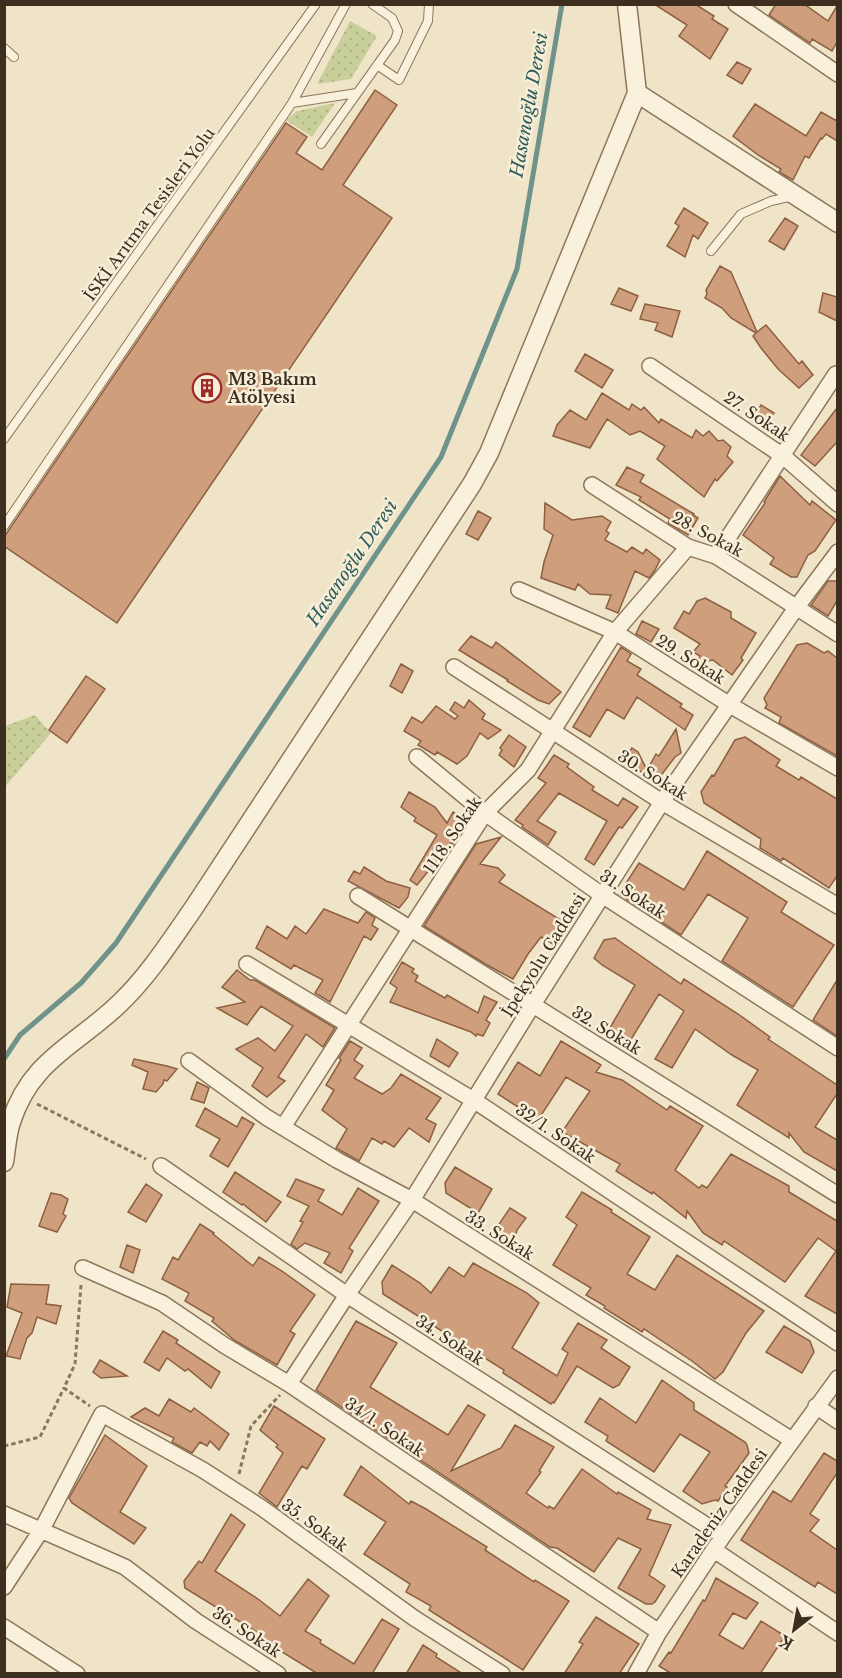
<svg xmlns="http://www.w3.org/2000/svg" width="842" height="1678" viewBox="0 0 842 1678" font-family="'Libre Baskerville',serif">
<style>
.grass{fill:url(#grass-dots)}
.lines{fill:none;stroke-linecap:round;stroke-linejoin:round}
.stream{stroke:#6f938a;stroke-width:5}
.building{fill:#cf9f7d;stroke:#8d5f41;stroke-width:1.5}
.service-casing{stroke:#8d765c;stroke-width:10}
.minor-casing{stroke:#8d765c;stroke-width:18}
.tertiary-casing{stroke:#8d765c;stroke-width:21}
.path{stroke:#8d765c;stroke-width:3;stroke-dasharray:4.5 3;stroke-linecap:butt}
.service{stroke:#faf1dc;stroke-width:8}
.minor{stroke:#faf1dc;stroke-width:15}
.tertiary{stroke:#faf1dc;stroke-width:18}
.labels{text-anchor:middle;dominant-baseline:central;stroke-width:5;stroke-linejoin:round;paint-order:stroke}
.street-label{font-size:16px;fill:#3d2e20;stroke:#f7eed8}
.poi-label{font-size:16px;font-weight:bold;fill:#3d2e20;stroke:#f7eed8;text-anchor:start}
.water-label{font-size:18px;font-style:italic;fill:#2f5d5a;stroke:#f7eed8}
</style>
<defs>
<pattern id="grass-dots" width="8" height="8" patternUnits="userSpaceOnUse" patternTransform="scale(1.5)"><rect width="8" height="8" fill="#c9cf9b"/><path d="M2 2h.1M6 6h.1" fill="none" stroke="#aeb285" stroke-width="1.8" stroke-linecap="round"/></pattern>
</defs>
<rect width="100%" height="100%" fill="#f0e4c8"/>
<path class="grass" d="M350 21 377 36 351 79 317 84Z
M335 103 312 137 286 120 297 111Z
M35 715 51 733 5 787V726Z"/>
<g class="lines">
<path class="stream" d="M4 1059 20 1035 81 983 116 943 441 457 517 269 562 4"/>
</g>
<path class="building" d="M654 4H695L714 16 712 19 728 29 710 59 679 36 687 25Z
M776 4H804L828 21 837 6V42L832 51 812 39 810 43 769 15Z
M737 62 751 69 742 84 727 75Z
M375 90 397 105 343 185 392 218 117 623 4 546V537L286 123 307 137 296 153 322 170Z
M755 104 806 136 821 112 837 121V141L826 134 822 139 821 138 809 158 805 156 793 180 779 172 781 169 758 155 733 136Z
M684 208 708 223 698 239 693 235 685 257 667 246 679 226 675 223Z
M785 218 798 226 784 250 769 241Z
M720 266 731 272 757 332 766 325 799 364 802 361 813 375 799 388 778 369 761 348 753 336 756 333 731 318 722 308 705 298 707 294 706 290Z
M619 288 638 296 631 311 611 304Z
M823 293 837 297V321L819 312Z
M645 304 680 311 672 337 655 330 658 323 640 319Z
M585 354 613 370 602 388 575 371Z
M602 393 629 410 632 404 641 410 644 407 659 423 661 419 692 438 696 430 703 436 709 431 718 441 723 440 731 447 727 456 733 462 717 481 715 479 704 497 657 459 665 446 640 431 630 435 607 419 590 448 553 436 557 425 570 410 586 420Z
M761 405 774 413 763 428 752 419Z
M837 408V442L815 466 801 455Z
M627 467 644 475 640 482 694 514 693 515 698 518 688 535 668 523 670 519 639 500 641 497 616 485Z
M780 476 810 505 812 501 836 520 815 551 808 555 797 577H791L770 564 774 558 743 535 765 503 764 502Z
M545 503 572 520 602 516 611 522 606 531 609 533 605 540 627 552 632 547 643 554 646 549 660 560 655 570 649 578 635 571 618 613 606 608 611 595 590 594 578 584 575 590 541 578 544 562 553 535 544 529Z
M478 511 491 518 478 540 466 534Z
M828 581H837V601L828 616 811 605Z
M705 598 731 612V618L756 633 741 658 743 660 732 675 713 660 696 663 700 656 693 652 700 644 674 628 684 611 689 614 697 601Z
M642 621 659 629 651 642 636 634Z
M471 636 492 648 496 642 561 692 549 704 538 700 507 681 508 680 459 650Z
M807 643 824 653 828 651 837 658V756L779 723 781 717 765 708 767 705 764 698 797 645Z
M621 647 631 654 627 661 641 669 637 675 682 704 680 707 693 715 685 730 637 697 624 719 607 709 590 737 573 727Z
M401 664 413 671 402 693 390 686Z
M86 676 105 689 67 743 49 730Z
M469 700 485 714 482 719 501 730 488 739 480 733 467 756 457 764 437 752 435 755 418 745 421 741 404 731 412 717 422 723 436 706 455 719 458 716 450 710 455 702 464 708Z
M676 729 681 753 675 757 659 778 647 771 650 778 623 759 632 748 638 752 647 770 656 754 659 756Z
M509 735 526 747 514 767 499 755 502 750 500 748Z
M745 737 780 760 776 766 799 780 801 777 837 799V876L829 888 783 858 781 861 760 848 761 839 704 803 701 792 712 775 714 776 735 740Z
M554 755 569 764 567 767 594 787 592 790 618 806 623 798 638 807 622 828 619 827 594 865 585 859 607 821 559 793 537 821 556 832 548 845 522 827 523 825 515 820 546 783 538 778Z
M409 792 435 807 447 823 453 812 465 819 464 824 453 844 451 843 417 885 410 880 437 835 414 821 416 818 401 807Z
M501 837 480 864 498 868 505 875 499 882 564 922 553 944 541 937 528 954 513 979 487 965 424 926 476 844Z
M707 851 787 902 781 912 834 945 793 1007 722 961 748 918 708 894 681 935 619 894 639 863 684 890Z
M364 867 386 881 410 888 408 897 399 908 348 881 354 871 360 874Z
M324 909 358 923 366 912 375 918 372 925 378 929 371 940 364 936 330 1002 315 993 323 980 294 965 291 969 256 948 267 926 287 939 295 926 306 934Z
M615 938 681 984 684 979 738 1014 770 1037 768 1039 837 1085V1094L815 1127 837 1140V1171L804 1152 789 1133V1138L737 1105 758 1070 732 1055 695 1029 672 1068 655 1059 684 1011 659 994 630 1041 608 1031 635 985 602 965 594 958 604 940Z
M402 962 414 969 412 972 418 976 415 981 445 998 447 995 478 1013 484 996 497 1002 486 1020 490 1023 483 1036 477 1034 476 1036 471 1032 390 1002 397 988 390 983Z
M237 970 250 980H255L335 1028 323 1047 306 1034 278 1077 285 1081 267 1097 252 1086 263 1068 236 1049 258 1038 275 1051 293 1026 261 1006 247 1025 217 1008 245 1002 222 987Z
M837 980V1036L813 1020Z
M437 1039 458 1053 449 1067 430 1056Z
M350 1041 362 1048 354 1060 363 1066 354 1078 382 1094 391 1088 401 1074 441 1098 426 1119 436 1124 429 1142 409 1128 394 1147 384 1141 382 1144 372 1138 359 1161 336 1148 347 1129 322 1110 334 1090 326 1085 341 1060 339 1058Z
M561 1041 601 1065 596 1072 622 1080 667 1110 670 1106 703 1126 675 1170 699 1188 702 1185 707 1188 731 1154 789 1186V1192L837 1221V1314L805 1296 836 1251 818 1238 785 1282 724 1241 722 1245 703 1233 687 1211 686 1218 653 1192 652 1194 616 1171 620 1164 562 1132 590 1091 566 1077 538 1120 498 1094 518 1062 540 1076Z
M134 1059 167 1066 177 1069 167 1081 164 1080 163 1084 156 1092 143 1089 148 1072 132 1065Z
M197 1082 209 1088 204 1103 191 1099Z
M205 1108 237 1127 242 1117 254 1124 228 1167 210 1156 220 1139 196 1126Z
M455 1167 492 1189 478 1213 446 1193 445 1183Z
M235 1172 281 1202 266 1222 243 1204 242 1205 223 1192Z
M296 1179 324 1190 318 1201 342 1215 358 1188 379 1201 349 1248 353 1251 341 1273 324 1263 330 1253 305 1243 297 1249 291 1244 303 1222 300 1221 309 1206 287 1196Z
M146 1184 162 1195 146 1222 128 1212Z
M582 1192 612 1210 611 1212 650 1237 627 1274 655 1290 677 1255 764 1311 746 1333 723 1372 715 1379 692 1361 644 1329 642 1332 604 1308 605 1306 586 1295 591 1288 553 1265 577 1225 566 1217Z
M51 1193 61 1195 68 1199 63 1214 66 1216 57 1232 39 1226Z
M510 1208 526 1218 517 1230 513 1248 493 1233Z
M200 1224 214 1233 213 1234 253 1266 259 1257 282 1271 315 1295 290 1331 295 1334 277 1365 234 1340 212 1321 214 1318 185 1301 189 1293 162 1279 173 1257 178 1260Z
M127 1245 140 1250 133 1273 120 1267Z
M473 1263 527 1293 539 1303 512 1348 557 1376 568 1353 562 1349 578 1323 607 1340 601 1348 630 1367 619 1385 613 1388 577 1366 554 1403 553 1402 551 1404 503 1373 504 1370 383 1294 382 1282 392 1265 420 1283 431 1293 449 1267 464 1277Z
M11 1284 49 1285 46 1304 61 1306 56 1324 37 1317 32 1333 27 1338 20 1359 6 1356 22 1313 7 1307Z
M356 1321 397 1343 370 1387 448 1435 468 1405 485 1415 451 1471 501 1448 515 1425 554 1447 539 1471 541 1472 526 1493 548 1508 549 1506 554 1509 582 1469 617 1494 618 1492 651 1510 647 1519 671 1525 649 1575 665 1586 655 1602 652 1604H646L618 1588 641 1549 618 1538 594 1572 557 1548 550 1547 316 1390Z
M784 1326 810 1341 814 1352 802 1373 766 1352Z
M163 1331 178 1340 176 1343 220 1372 211 1388 188 1369 185 1371 167 1358 159 1371 144 1362Z
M100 1360 127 1376 101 1378 93 1372Z
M662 1380 694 1403V1410L745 1442 747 1445 749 1453 725 1486 727 1487 718 1501 715 1500 702 1504 683 1491 710 1452 680 1434 654 1472 606 1441 608 1436 585 1422 600 1398 636 1423Z
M169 1399 191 1412 194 1408 229 1434 219 1450 210 1441 207 1446 200 1442 192 1453 172 1442 174 1438 131 1417 145 1408 159 1416Z
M274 1406 325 1439 307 1469 302 1466 277 1507 259 1493 283 1453 276 1447 278 1445 260 1430Z
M105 1435 147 1466 120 1512 146 1528 134 1544 72 1503 69 1498Z
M824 1453 837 1461V1473L810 1514 819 1520 810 1531 837 1550V1594L818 1582 815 1587 741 1540 773 1491 791 1502Z
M361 1466 409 1504 411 1501 426 1509 487 1547 485 1550 534 1582 535 1580 569 1601 523 1670 429 1610 431 1606 406 1592 410 1584 364 1554 386 1522 344 1495Z
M231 1514 245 1525 215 1571 258 1599 280 1616 308 1579 329 1596 305 1631 321 1640 320 1643 354 1664 382 1619 399 1629 372 1674H318L279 1650 274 1658 257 1645 263 1636 185 1588 184 1581 199 1561 202 1563Z
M716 1578 758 1603 746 1619 733 1613 719 1635 743 1649 761 1621 785 1636 760 1674H672L659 1666 669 1652 671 1653 703 1600 705 1601Z
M596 1617 639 1644 619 1674H564L583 1644 579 1642Z
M423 1645 437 1654 436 1657 463 1674H406Z"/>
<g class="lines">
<g class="service-casing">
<path id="service" d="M4 48 14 57
M377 65 399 80 428 21 429 4
M292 103 346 4
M321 144 395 40 398 31 392 18 372 4
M711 251 741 214 771 201 793 196
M4 439 316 4
M4 526 292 103 357 93"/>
</g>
<g class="minor-casing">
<path id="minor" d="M736 4 838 74
M650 366 783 456 838 504
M592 485 688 547 716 556 838 634
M716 556 836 374
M519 590 615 632 730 705 838 768
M454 667 662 802 838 906
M417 757 485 813 602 895 838 1048
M358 896 838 1195
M247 964 475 1101 838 1343
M189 1061 266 1117 337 1160 412 1200 792 1440
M283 1127 485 813 528 770 615 632 688 547
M161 1166 347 1295 723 1536
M83 1268 162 1303 224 1345 289 1384 659 1632
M289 1384 347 1295 412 1200 532 1006 662 802 796 608 838 552
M816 1406 838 1421
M4 1514 125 1567 196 1621 278 1674
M714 1550 838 1633
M4 1587 42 1529 102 1414 203 1470 262 1508 414 1618 502 1674
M4 1627 77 1674
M636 1674 659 1632 723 1536 838 1378"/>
</g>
<g class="tertiary-casing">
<path id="tertiary" d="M627 4 637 93 838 223
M4 1162C6 1149 7 1134 11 1122 31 1059 77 1045 120 1003 149 975 170 942 193 909L472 484 489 453 637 93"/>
</g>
<path class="path" d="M37 1104 146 1159
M81 1285 75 1364 64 1388 90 1406
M4 1446 40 1437 64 1388
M239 1474 251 1426 280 1395"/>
<use href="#service" class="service"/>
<use href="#minor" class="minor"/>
<use href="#tertiary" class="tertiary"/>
</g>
<defs>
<g id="building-ring" transform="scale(1.5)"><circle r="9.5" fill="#f7eed8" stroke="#9e2a2b" stroke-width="1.5"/><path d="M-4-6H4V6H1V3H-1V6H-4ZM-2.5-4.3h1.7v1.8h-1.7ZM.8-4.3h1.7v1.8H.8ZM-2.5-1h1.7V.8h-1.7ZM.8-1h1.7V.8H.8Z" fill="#9e2a2b"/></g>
</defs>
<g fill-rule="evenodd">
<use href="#building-ring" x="207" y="388"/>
</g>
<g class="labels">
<g class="street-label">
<text transform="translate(149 214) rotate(-54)">İSKİ Arıtma Tesisleri Yolu</text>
<text transform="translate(757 416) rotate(34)">27. Sokak</text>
<text transform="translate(708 534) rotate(28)">28. Sokak</text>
<text transform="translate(691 659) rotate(32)">29. Sokak</text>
<text transform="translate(653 775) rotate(32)">30. Sokak</text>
<text transform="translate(452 835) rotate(-56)">1118. Sokak</text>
<text transform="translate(633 894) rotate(33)">31. Sokak</text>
<text transform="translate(543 955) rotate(-58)">İpekyolu Caddesi</text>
<text transform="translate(607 1030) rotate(31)">32. Sokak</text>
<text transform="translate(556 1133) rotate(34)">32/1. Sokak</text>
<text transform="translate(500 1235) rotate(32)">33. Sokak</text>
<text transform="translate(450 1340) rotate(33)">34. Sokak</text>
<text transform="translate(385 1427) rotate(34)">34/1. Sokak</text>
<text transform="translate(719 1513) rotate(-55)">Karadeniz Caddesi</text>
<text transform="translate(315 1525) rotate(36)">35. Sokak</text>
<text transform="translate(247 1632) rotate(33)">36. Sokak</text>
</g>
<g class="poi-label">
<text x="228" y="379">M3 Bakım<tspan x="228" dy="18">Atölyesi</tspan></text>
</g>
<g class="water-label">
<text transform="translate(529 105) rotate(-80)">Hasanoğlu Deresi</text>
<text transform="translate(352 563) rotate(-56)">Hasanoğlu Deresi</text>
</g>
</g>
<rect width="842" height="1678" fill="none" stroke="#3d2e20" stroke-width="12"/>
<g transform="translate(794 1630) rotate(211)" stroke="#f7eed8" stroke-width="4.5" paint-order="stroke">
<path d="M0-4.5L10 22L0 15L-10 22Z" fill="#3d2e20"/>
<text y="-9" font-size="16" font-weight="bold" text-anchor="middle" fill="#3d2e20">K</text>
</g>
</svg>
